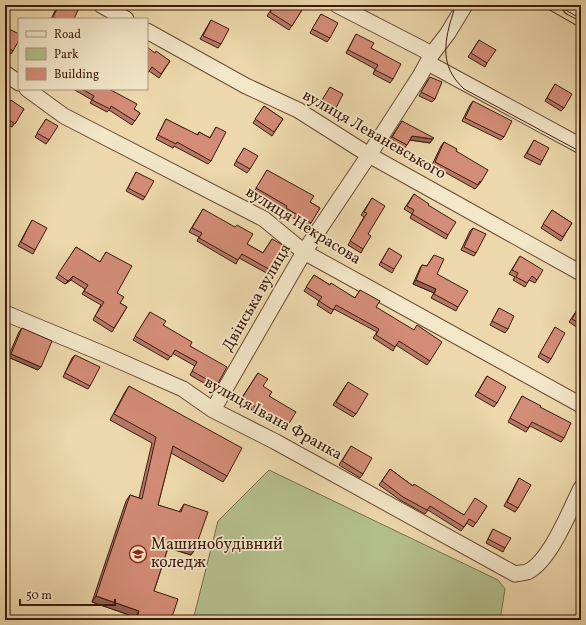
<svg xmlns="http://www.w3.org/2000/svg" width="586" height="625" viewBox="0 0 586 625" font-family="Vollkorn,serif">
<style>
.green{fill:#b4bf8c;stroke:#786d4c}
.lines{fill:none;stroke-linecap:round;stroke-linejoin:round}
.street-casing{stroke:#684a33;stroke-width:17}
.secondary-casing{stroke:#3c1b0b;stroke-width:23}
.street{stroke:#f3e6c9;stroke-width:15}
.secondary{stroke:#f3e6c9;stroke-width:21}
.tram{stroke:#3c1b0b;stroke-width:1}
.wall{fill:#b57866;stroke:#3c1b0b}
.shaded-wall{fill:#946253;stroke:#3c1b0b}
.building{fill:#d38c77;stroke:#3c1b0b}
.labels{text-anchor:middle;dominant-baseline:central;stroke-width:3.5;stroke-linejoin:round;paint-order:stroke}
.street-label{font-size:16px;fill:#3c1b0b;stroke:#f3e6c9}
.poi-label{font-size:16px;fill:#3c1b0b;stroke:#f3e6c9;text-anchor:start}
</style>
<rect width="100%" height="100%" fill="#ecd8ac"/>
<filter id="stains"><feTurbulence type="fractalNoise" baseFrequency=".005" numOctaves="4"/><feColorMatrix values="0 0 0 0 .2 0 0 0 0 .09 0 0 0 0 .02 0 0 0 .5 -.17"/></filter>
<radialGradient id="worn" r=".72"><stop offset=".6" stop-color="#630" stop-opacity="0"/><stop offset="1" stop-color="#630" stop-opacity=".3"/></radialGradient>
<path class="green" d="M269 470 498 580 505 589 500 620H193L218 521Z"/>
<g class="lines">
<g class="street-casing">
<path id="street" d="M101 5 126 19
M337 5 432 54
M147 31 246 86 298 110 369 155 581 273
M428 63 581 146
M5 73 19 83
M27 89 64 116 264 219 304 252 581 405
M5 313 106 355 183 389 213 410 276 442 515 574C519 573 524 573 527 572 550 562 570 510 581 488
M213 410 304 252 369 155 420 76 432 54 448 33 465 5"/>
</g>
<g class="secondary-casing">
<path id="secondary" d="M573 5 581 9"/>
</g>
<use href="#street" class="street"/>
<use href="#secondary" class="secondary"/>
<path class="tram" d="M455 5C454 11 452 17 450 23 443 50 443 69 464 89L581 152
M541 5 581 28
M557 5 581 19"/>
</g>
<path class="wall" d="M58 5H68L74 19H51Z
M274 5H305L289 30 267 16Z
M381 5H392L389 9Z
M321 14 330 38 327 42 310 33Z
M211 20 221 44 218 48 200 39Z
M5 27 13 51 11 54 5 51Z
M356 34 371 48 393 79 390 83 373 74 375 69 346 53Z
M479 40 487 63 485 67 468 57Z
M155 53 170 61 159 78 149 71Z
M428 80 435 99 432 102 419 96Z
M555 84 564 108 561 111 545 101Z
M330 87 336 108 333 111 320 104Z
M73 89H109L134 109 140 113 132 125 109 110 107 112 90 103 92 100Z
M473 101 504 137 501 140 462 121 470 105Z
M264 106 283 119 272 136 253 123Z
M24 109 12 127 5 123V110Z
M46 119 49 140 46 144 35 137Z
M166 119 197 135 199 132 210 138 216 127 211 161 208 164 174 146 173 148 156 139Z
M402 121 430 143 410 140 404 149 389 141Z
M534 140 542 161 540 165 524 157Z
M444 142 456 151 481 182 475 189 432 165 441 146Z
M244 148 250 169 247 173 234 165Z
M267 170 310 202 320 208 308 227 284 212 285 210 254 192Z
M136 172 145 197 143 200 126 191Z
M414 194 428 205 448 235 446 239 410 218 412 214 404 209Z
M372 198 368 234 363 249 361 253 348 245 364 217 361 215Z
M203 209 247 244 263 253 272 239 274 272 272 276 239 258 236 264 197 241 199 237 189 232Z
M552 210 572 223 561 241 541 228Z
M32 220 35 250 33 254 18 246Z
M473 228 476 253 474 256 461 250 470 231Z
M76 247 100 262 106 252 120 303 127 307 112 332 93 320 101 305 82 294 85 289 71 280 65 284 56 278Z
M389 248 394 269 392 273 379 265Z
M434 255 437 274 458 307 456 311 431 298 434 293 413 284 420 268 422 265 427 266Z
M520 256 537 280 535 283 529 280 525 287 513 280 515 277 509 274Z
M314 275 330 285 355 298 360 290 376 307 430 361 427 365 396 345 393 351 373 338 377 332 334 309 331 314 317 305 319 301 304 291Z
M581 304V330L569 322Z
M499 308 508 329 505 333 490 325Z
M150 312 163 325 190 346 217 385 214 389 190 375 195 366 172 353 168 360 133 340Z
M555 327 551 359 548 363 538 357Z
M22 328 41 367 38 370 8 357 19 332Z
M75 355 90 386 88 389 63 377 72 358Z
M258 373 263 386 288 425 285 428 258 413V414L239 402Z
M487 376 497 403 494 407 475 396Z
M346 385 356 414 353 417 333 405Z
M129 386 227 476 223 482 171 453 158 505 179 512 184 504 195 549 191 555 168 548 154 591 171 620H134L135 617 92 602 126 501 130 495 139 498 152 443 110 420 125 392Z
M522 396 540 407 564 438 561 442 530 426 526 432 508 422Z
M351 446 363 474 360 478 339 465Z
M390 469 413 486 464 515 487 506 473 527 467 523 461 531 428 510 425 514 400 500 379 485Z
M519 478 518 508 515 512 504 506 517 482Z
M493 529 505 548 503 552 486 543Z"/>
<path class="shaded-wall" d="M412 136 433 139 430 143 410 140Z
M73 276 71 280 65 284Z
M416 280 436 289 434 293 413 284Z
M11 354 41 367 38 370 8 357Z
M170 541 195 549 191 555 166 547Z
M96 596 139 611 135 617 92 602Z"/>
<path class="building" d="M59 5H68L78 10 74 19H57L53 17Z
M275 5H305L292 26 270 12Z
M321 14 338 23 330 38 312 29Z
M211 20 229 29 221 44 203 36Z
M5 27 19 34V40L13 51 5 46Z
M356 34 374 43 371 48 401 64 393 79 375 70 378 65 348 50Z
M479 40 496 50 487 63 471 53Z
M147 47 155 53 156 51 170 61 161 74 152 67 147 74Z
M430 77 442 82 435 99 421 92Z
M555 84 572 94 564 108 547 98Z
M330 87 343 94 336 108 322 100Z
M82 89H109L137 104 134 109 140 113 135 121 111 106 110 109 92 100 94 96Z
M11 100 24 109 15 124 5 117V110Z
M473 101 512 121 504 137 465 118Z
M264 106 283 119 274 132 255 119Z
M46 119 58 126 49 140 37 133Z
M166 119 198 135 199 132 210 138 216 127 226 132 211 161 177 142 176 144 158 135Z
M402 121 434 138 433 139 412 136 407 145 392 137Z
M534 140 549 148 542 161 527 153Z
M444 142 457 149 456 151 488 170 481 182 480 181 478 185 435 162Z
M244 148 258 156 250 169 236 161Z
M267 170 314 196 310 202 320 208 311 223 286 208 287 206 256 188Z
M136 172 154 181 145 197 128 188Z
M414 194 429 204 428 205 456 222 448 235 412 214 414 210 407 206Z
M372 198 385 206 368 234 371 236 363 249 350 241 367 213 364 212Z
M203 209 235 227 237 225 253 234 247 244 263 253 272 239 288 248 274 272 242 254 238 260 199 238 202 233 192 228Z
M552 210 572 223 563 237 543 224Z
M32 220 47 228 35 250 21 242Z
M473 228 486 234 476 253 464 247Z
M76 247 100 262 106 252 132 266 117 293 124 297 120 303 127 307 114 328 95 316 104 302 84 291 88 285 73 276 68 281 58 274Z
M389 248 402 256 394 269 381 262Z
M434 255 444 259 437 274 468 291 458 307 434 294 436 289 416 280 422 265 427 266Z
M520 256 543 270 537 280 532 276 527 283 516 277 518 273 512 270Z
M314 275 330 285 331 283 355 298 360 290 380 301 376 307 414 330 417 325 442 342 430 361 399 341 395 347 376 335 379 329 336 305 333 310 319 301 322 297 306 287Z
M581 304V324L572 319Z
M499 308 514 316 508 329 492 321Z
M150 312 166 321 163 325 192 342 190 346 227 367 217 385 192 371 197 362 175 350 171 357 135 336Z
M555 327 565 333 551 359 540 353Z
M22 328 52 341 41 367 11 354Z
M75 355 100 367 90 386 65 373Z
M258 373 268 379 263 386 272 392 269 396 296 412 288 425 261 409 260 410 242 398Z
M487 376 506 387 497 403 478 392Z
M348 382 368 394 356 414 336 402Z
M129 386 242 448 227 476 173 446 158 505 181 512 184 504 208 512 195 549 170 541 154 591 178 599 171 620H136L139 611 96 596 130 495 142 499 156 437 114 414Z
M522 396 541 406 540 407 571 423 564 438 532 422 528 428 510 418Z
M351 446 372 458 363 474 342 461Z
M390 469 413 486 414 484 464 515 475 498 487 506 476 523 469 519 464 527 430 506 427 510 403 497 382 481Z
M519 478 531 485 518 508 507 502Z
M493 529 511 538 505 548 488 539Z"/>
<defs>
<g id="university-ring" transform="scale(0.9)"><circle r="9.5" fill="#f3e6c9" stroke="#8f2418" stroke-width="1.5"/><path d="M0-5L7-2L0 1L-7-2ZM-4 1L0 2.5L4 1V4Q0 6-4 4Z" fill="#8f2418"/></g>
</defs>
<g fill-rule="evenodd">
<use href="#university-ring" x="138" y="554"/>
</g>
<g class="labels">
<g class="street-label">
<text transform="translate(374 135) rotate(30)">вулиця Леваневського</text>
<text transform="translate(303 226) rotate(32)">вулиця Некрасова</text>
<text transform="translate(257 298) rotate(-60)">Двінська вулиця</text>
<text transform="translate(273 419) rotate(29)">вулиця Івана Франка</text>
</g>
<g class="poi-label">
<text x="151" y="545">Машинобудівний<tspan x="151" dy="18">коледж</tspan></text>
</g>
</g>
<rect width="586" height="625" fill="none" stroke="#ecd8ac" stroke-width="20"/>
<rect x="6" y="6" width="574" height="613" fill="none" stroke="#3c1b0b" stroke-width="2"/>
<rect x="10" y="10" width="566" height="605" fill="none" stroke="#3c1b0b"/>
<rect x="18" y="18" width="130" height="72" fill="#f3e6c9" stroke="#aa957d"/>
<rect x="26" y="31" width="20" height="6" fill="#f3e6c9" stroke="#aa957d"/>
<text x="54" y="38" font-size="12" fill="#3c1b0b">Road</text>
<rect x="26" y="48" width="20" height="12" fill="#b4bf8c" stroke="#aa957d"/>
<text x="54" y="58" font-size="12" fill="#3c1b0b">Park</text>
<rect x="26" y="68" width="20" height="12" fill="#d38c77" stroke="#aa957d"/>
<text x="54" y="78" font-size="12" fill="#3c1b0b">Building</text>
<path d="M20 599v6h95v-6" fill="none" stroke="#3c1b0b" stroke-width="2"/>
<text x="26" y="599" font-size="12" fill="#3c1b0b" stroke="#f3e6c9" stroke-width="3" paint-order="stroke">50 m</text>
<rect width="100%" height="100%" filter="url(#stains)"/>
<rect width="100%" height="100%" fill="url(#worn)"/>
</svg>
